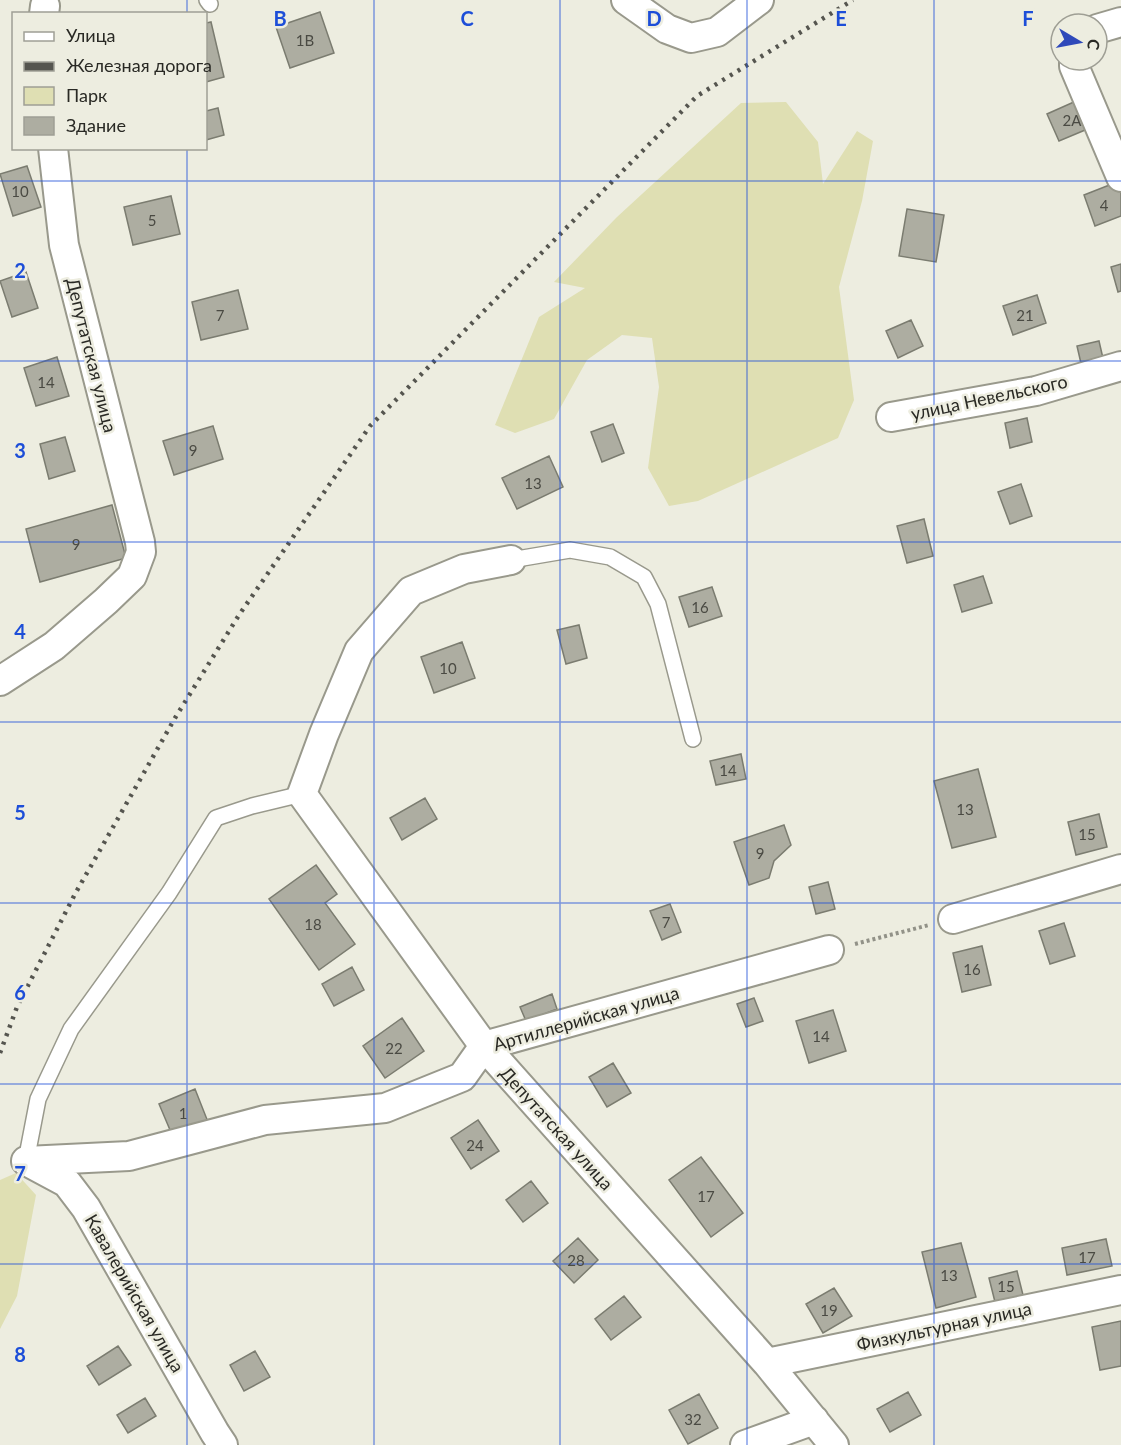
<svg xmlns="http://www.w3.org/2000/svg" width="1121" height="1445" viewBox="0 0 1121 1445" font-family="Lato,sans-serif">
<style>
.green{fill:#dfdfb3}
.building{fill:#adada1;stroke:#7b7c70;stroke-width:1.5}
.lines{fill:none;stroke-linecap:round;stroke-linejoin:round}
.lane-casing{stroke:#99998c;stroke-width:18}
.street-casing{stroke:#99998c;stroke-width:32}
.path{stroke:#929288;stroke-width:4;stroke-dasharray:3 3;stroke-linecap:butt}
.lane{stroke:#fff;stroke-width:15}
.street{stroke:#fff;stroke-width:28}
.rail{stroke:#55554f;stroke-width:4.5;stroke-dasharray:3 6;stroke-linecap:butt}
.grid{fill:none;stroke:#1d4ed8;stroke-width:1.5;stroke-opacity:0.55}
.labels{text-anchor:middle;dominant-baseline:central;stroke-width:5;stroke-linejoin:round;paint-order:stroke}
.number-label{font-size:15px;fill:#4a4a43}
.street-label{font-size:18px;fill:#292924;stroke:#edede0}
.grid-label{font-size:20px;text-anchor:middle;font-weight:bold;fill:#1d4ed8;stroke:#edede0;stroke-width:5;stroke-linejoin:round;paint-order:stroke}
</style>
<rect width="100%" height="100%" fill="#edede0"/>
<path class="green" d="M786 102 818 142 823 184 857 131 873 141 862 201 839 287 854 400 838 438 698 501 669 506 648 468 659 387 652 338 622 335 587 360 554 419 515 433 495 425 539 317 585 288 554 282 617 217 741 103Z
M16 1173 36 1195 17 1296 0 1329V1180Z"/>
<path class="building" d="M320 12 334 53 290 68 276 27Z
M211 22 224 77 206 82V23Z
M1085 97 1097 125 1059 141 1047 114Z
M218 108 224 135 206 140V111Z
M27 166 41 207 13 216 0 174Z
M1117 182 1121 192V216L1095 226 1084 195Z
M171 196 180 234 133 245 124 207Z
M907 209 944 215 936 262 899 256Z
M1121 264V291L1118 292 1111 267Z
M26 272 38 308 12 317 0 281Z
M238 290 248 329 201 340 192 302Z
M1037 295 1046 323 1013 335 1003 306Z
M911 320 923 346 898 358 886 331Z
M1099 341 1105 367 1083 372 1077 346Z
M57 357 69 396 36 406 24 368Z
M1027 418 1032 442 1010 448 1005 423Z
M613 424 624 453 602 462 591 432Z
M213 426 223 459 174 475 163 441Z
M65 437 75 471 49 479 40 444Z
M549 456 563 487 517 509 502 478Z
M1021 484 1032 516 1010 524 998 492Z
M112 505 126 558 40 582 26 529Z
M924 519 933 556 907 563 897 526Z
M983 576 992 603 962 612 954 585Z
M712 587 722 616 689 627 679 597Z
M579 625 587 658 566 664 557 630Z
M462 642 475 678 434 693 421 657Z
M741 754 746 779 716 785 710 761Z
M978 769 996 837 952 848 934 781Z
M425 798 437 819 402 840 390 818Z
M1099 814 1107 847 1076 855 1068 822Z
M784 825 791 845 774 861 769 878 749 885 734 842Z
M316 865 337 894 325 903 355 944 319 970 269 899Z
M828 882 835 909 816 914 809 887Z
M670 904 681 932 662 940 650 911Z
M1064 923 1075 956 1050 964 1039 931Z
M982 946 991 985 962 992 953 953Z
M352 967 364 990 334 1006 322 984Z
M552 994 557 1009 526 1021 520 1007Z
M754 998 763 1021 746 1027 737 1004Z
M833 1010 846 1051 809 1063 796 1021Z
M402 1018 424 1051 385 1078 363 1046Z
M613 1063 631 1093 607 1107 589 1077Z
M195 1089 208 1122 173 1137 159 1104Z
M478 1120 499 1151 471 1169 451 1138Z
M701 1157 743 1213 711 1237 669 1180Z
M531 1181 548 1203 523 1222 506 1200Z
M578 1238 598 1260 574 1283 553 1261Z
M1106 1239 1112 1266 1067 1275 1062 1248Z
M961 1243 976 1297 936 1308 922 1252Z
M1017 1271 1023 1295 995 1302 989 1278Z
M834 1288 852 1316 823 1333 806 1304Z
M624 1296 641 1317 611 1340 595 1319Z
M1121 1321V1366L1100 1370 1092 1327Z
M118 1346 131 1365 99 1385 87 1366Z
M255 1351 270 1377 244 1391 230 1365Z
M908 1392 921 1415 890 1432 877 1409Z
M699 1394 718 1428 688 1444 669 1410Z
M145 1398 156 1416 128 1433 117 1415Z"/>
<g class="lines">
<g class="lane-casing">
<path id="lane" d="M207 0 210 4
M511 560 570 550 610 557 644 577 658 604 693 739
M26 1161 38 1099 71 1029 169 893 216 818 252 806 302 794"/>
</g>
<g class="street-casing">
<path id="street" d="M626 0 667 29 691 38 717 32 759 0
M44 14 45 6
M1097 29 1121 22
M1074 60V66L1121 177
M891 417 1036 391 1121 366
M511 560 464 569 411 591 359 651 324 734 302 794 484 1046 767 1363 834 1445
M0 681 54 646 106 601 132 576 141 552 140 542 64 245 53 148
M953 919 1121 869
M26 1161 129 1156 265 1120 385 1108 462 1077 484 1046 829 950
M26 1161 67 1183 86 1208 215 1433 223 1445
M767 1363 1121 1290
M745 1445 814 1420"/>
</g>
<path class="path" d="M855 944 929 925"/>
<use href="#lane" class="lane"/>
<use href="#street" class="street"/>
<path class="rail" d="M0 1053 17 1007 75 894 175 718 239 615 370 426 697 96 853 0"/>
</g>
<path class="grid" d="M187 0V14M374 0V1445M560 0V1445M747 0V1445M934 0V1445M187 148V1445M0 181H1121M0 361H1121M0 542H1121M0 722H1121M0 903H1121M0 1084H1121M0 1264H1121"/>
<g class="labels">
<g class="number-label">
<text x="305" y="40">1В</text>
<text x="1072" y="120">2А</text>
<text x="20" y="191">10</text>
<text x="1104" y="205">4</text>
<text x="152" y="220">5</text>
<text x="220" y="315">7</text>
<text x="1025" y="315">21</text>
<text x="46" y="382">14</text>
<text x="193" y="450">9</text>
<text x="533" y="483">13</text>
<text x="76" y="544">9</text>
<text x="700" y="607">16</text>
<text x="448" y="668">10</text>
<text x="728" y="770">14</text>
<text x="965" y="809">13</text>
<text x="1087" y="834">15</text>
<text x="760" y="853">9</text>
<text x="666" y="922">7</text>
<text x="313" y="924">18</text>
<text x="972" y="969">16</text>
<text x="821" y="1036">14</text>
<text x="394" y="1048">22</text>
<text x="183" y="1113">1</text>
<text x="475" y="1145">24</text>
<text x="706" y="1196">17</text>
<text x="1087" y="1257">17</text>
<text x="576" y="1260">28</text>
<text x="949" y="1275">13</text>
<text x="1006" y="1286">15</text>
<text x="829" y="1310">19</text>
<text x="693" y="1419">32</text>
</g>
<g class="street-label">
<text transform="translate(92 355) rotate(76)">Депутатская улица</text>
<text transform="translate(989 397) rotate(-12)">улица Невельского</text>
<text transform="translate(586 1018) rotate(-16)">Артиллерийская улица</text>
<text transform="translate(557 1128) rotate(48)">Депутатская улица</text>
<text transform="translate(135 1293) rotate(60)">Кавалерийская улица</text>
<text transform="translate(944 1326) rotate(-12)">Физкультурная улица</text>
</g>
</g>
<g class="grid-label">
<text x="280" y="26">B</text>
<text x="467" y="26">C</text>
<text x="654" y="26">D</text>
<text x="841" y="26">E</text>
<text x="1028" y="26">F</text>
<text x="20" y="278">2</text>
<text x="20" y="458">3</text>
<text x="20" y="639">4</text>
<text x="20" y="820">5</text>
<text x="20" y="1000">6</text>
<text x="20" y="1181">7</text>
<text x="20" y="1362">8</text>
</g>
<rect x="12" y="12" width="195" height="138" fill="#edede0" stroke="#9f9f95" stroke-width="1.5"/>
<rect x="24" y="32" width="30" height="9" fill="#ffffff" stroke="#9f9f95" stroke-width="1.5"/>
<text x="66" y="42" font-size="18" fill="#292924">Улица</text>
<rect x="24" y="62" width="30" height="9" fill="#55554f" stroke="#9f9f95" stroke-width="1.5"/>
<text x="66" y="72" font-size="18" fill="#292924">Железная дорога</text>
<rect x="24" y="87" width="30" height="18" fill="#dfdfb3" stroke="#9f9f95" stroke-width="1.5"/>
<text x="66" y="102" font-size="18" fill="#292924">Парк</text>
<rect x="24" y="117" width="30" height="18" fill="#adada1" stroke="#9f9f95" stroke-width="1.5"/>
<text x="66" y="132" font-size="18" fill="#292924">Здание</text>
<g transform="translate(1079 42) rotate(100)"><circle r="28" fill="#edede0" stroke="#9f9f95" stroke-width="1.5"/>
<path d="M0-4.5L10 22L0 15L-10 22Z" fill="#2f49ba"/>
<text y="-9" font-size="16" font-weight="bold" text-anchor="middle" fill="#292924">С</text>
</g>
</svg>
